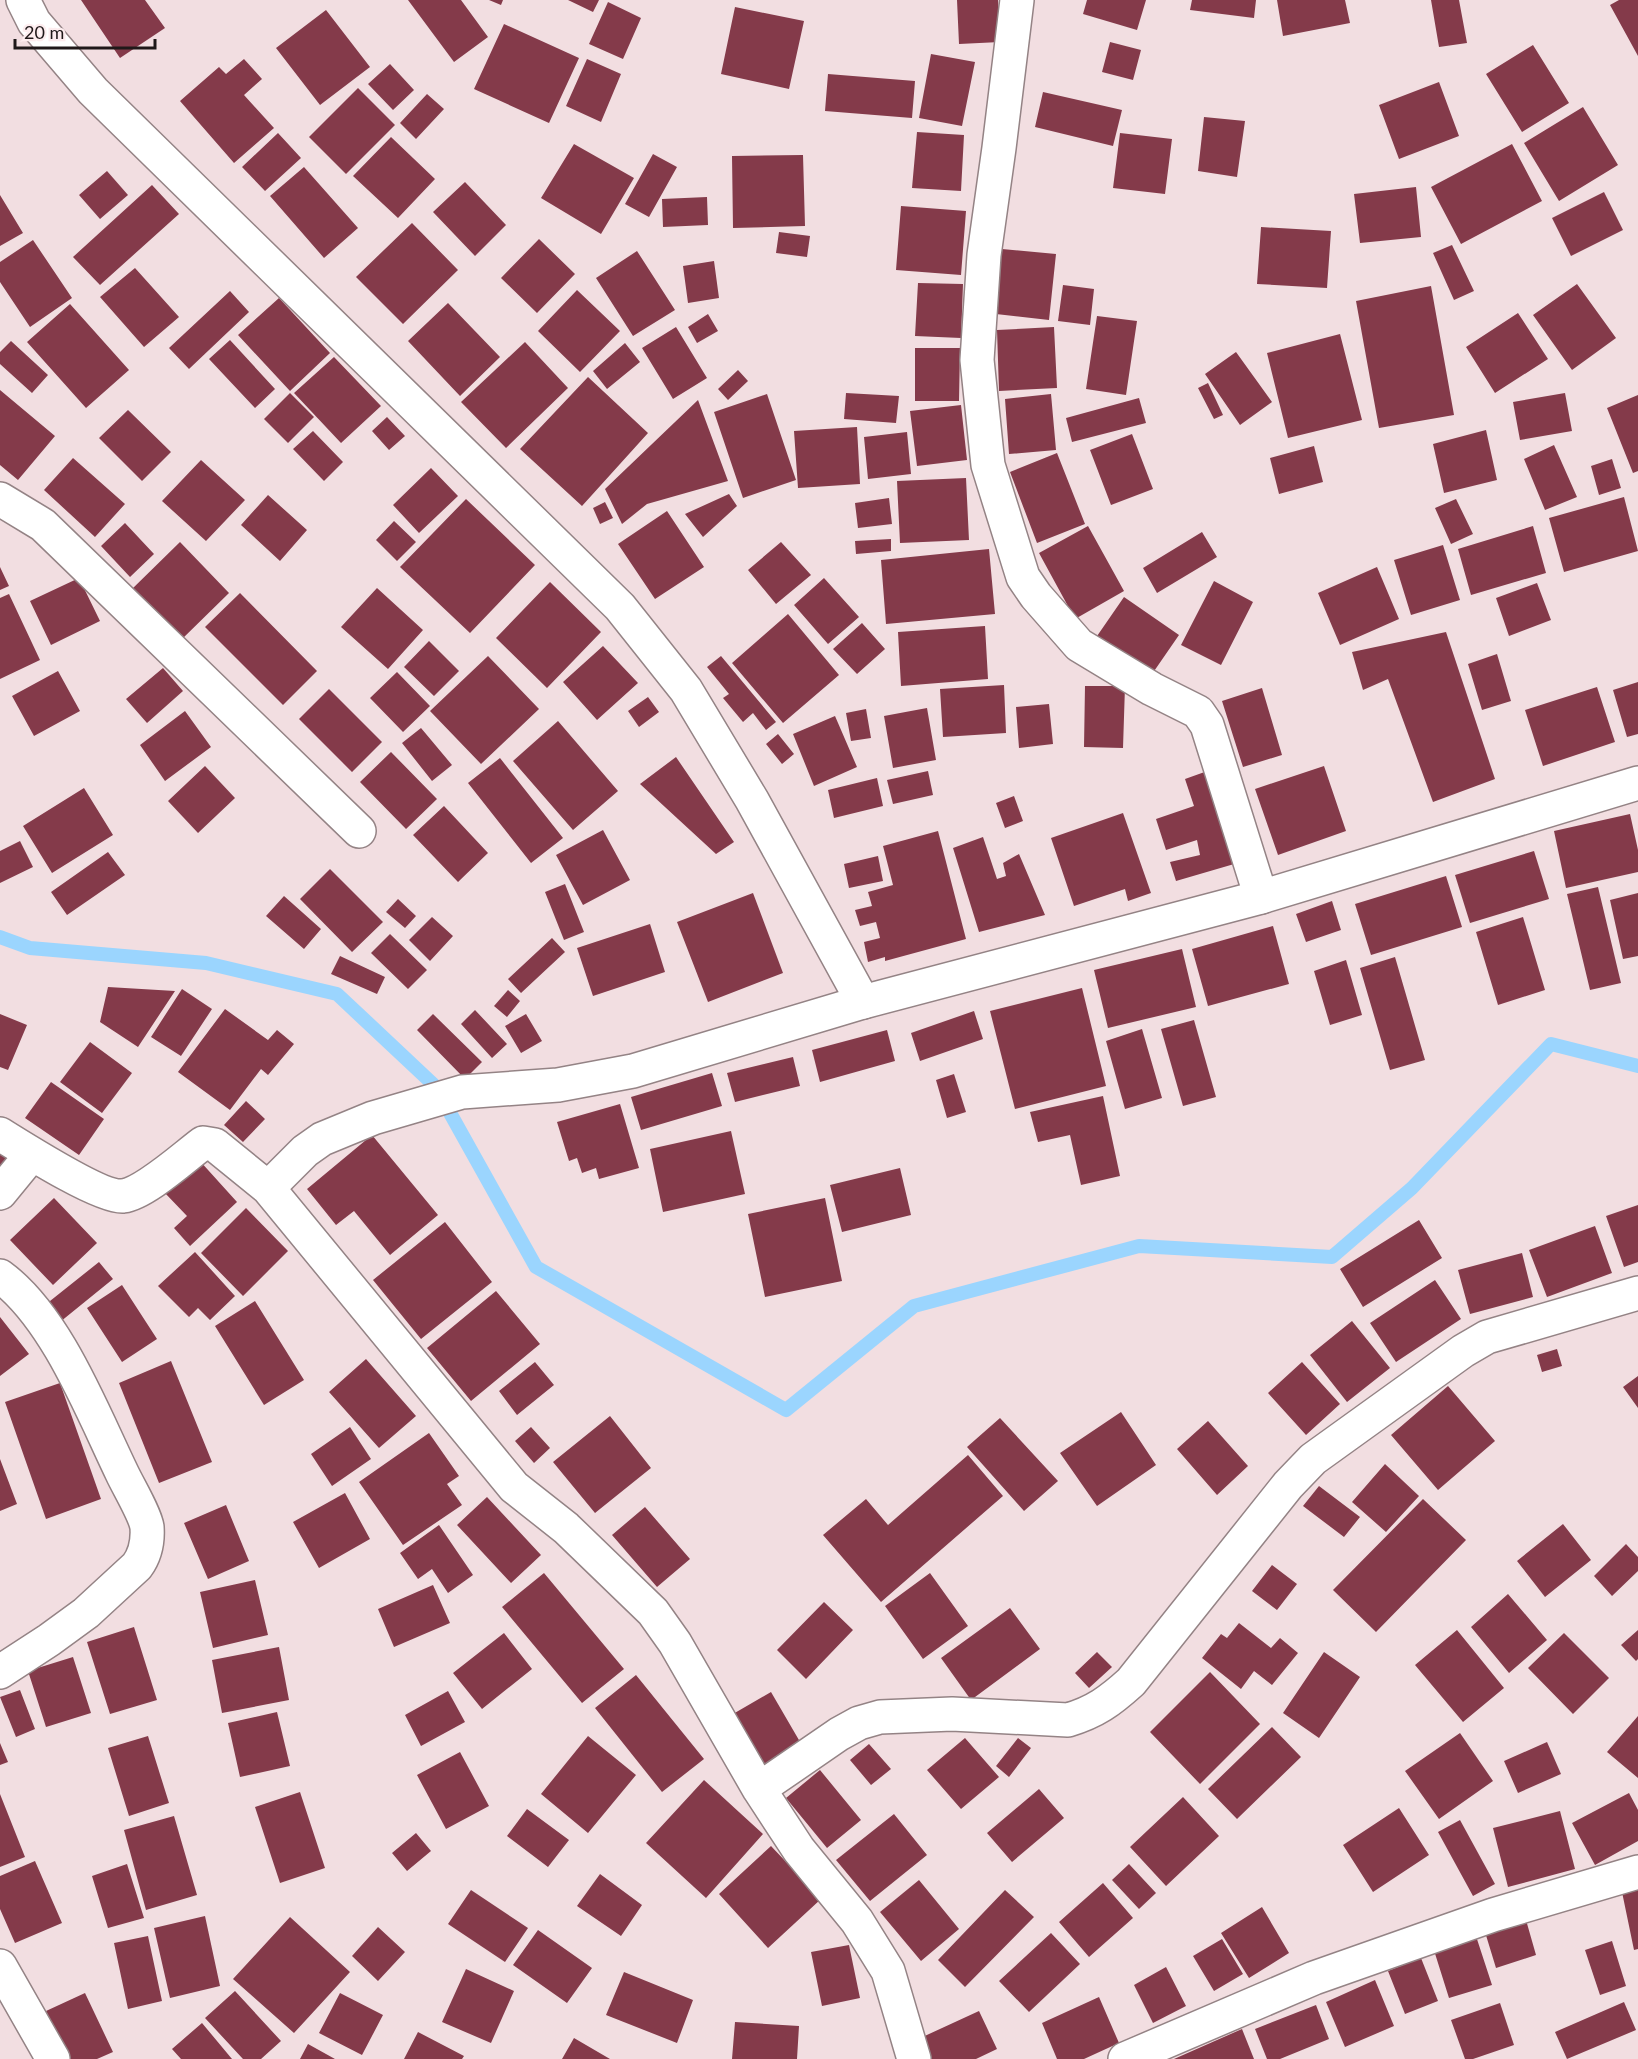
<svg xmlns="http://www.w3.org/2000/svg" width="1638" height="2059" viewBox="0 0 1638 2059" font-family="Lato,sans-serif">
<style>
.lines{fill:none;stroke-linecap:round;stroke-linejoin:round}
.stream{stroke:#9bd5fe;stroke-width:14}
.building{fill:#843a4a}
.street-casing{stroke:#948385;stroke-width:36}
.secondary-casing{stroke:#948385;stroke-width:36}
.street{stroke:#fff;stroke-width:33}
.secondary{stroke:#fff;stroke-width:33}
</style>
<rect width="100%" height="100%" fill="#f2dee1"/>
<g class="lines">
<path class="stream" d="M0 937 30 948 206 963 337 994 435 1086 536 1267 786 1410 914 1306 1139 1246 1332 1257 1412 1188 1551 1044 1638 1066"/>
</g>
<path class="building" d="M81 0H145L165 28 120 58Z
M408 0H461L488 37 454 62Z
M489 0H503L501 5Z
M568 0H599L593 12Z
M957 0H998L1000 42 959 44Z
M1087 0H1146L1137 30 1083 14Z
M1192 0H1256L1254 18 1190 10Z
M1277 0H1345L1350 23 1283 36Z
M1431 0H1459L1467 43 1439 47Z
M1619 0H1638V56L1610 5Z
M608 2 641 18 623 59 589 44Z
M735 7 804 21 789 89 721 74Z
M326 10 370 67 320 105 276 48Z
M504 24 579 58 549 123 474 89Z
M1110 42 1141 50 1133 80 1102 72Z
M1533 45 1569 103 1522 132 1486 74Z
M931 54 975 62 962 126 919 118Z
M244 59 262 79 244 95 274 128 234 163 180 101 219 67 226 74Z
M587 59 621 74 601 122 566 106Z
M390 64 414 90 393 110 368 84Z
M828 74 915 81 912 118 825 111Z
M1439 82 1459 136 1399 159 1379 105Z
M358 88 395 125 346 174 309 137Z
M1043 92 1122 110 1113 146 1035 127Z
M427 94 444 109 416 139 400 123Z
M1583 107 1618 165 1559 201 1524 143Z
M1204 117 1245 121 1237 177 1198 171Z
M917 132 964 135 961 191 912 188Z
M278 133 301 158 265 191 242 167Z
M1120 133 1172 139 1165 194 1113 188Z
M391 137 435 179 398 218 353 176Z
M574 144 634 178 601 234 541 198Z
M1512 144 1542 201 1461 244 1431 187Z
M653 154 677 167 649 217 625 204Z
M803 155 805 226 733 228 732 156Z
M304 167 358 228 324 258 270 196Z
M107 171 128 195 100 219 79 195Z
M465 182 506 225 475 256 433 212Z
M152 185 179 214 100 285 73 257Z
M1416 187 1421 237 1360 243 1354 194Z
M1604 192 1623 230 1571 256 1552 218Z
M0 195 23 233 0 246Z
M707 197 708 225 663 227 662 199Z
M901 206 966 211 961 275 896 270Z
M412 223 458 270 403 324 356 277Z
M1261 227 1331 231 1327 288 1257 284Z
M779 232 810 236 807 257 776 253Z
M539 239 575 274 537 313 501 278Z
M33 240 72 298 30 327 0 282V262Z
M1452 245 1474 291 1454 300 1433 253Z
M1002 249 1056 254 1049 320 996 314Z
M637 251 675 310 633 336 596 278Z
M714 261 719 298 688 303 683 266Z
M135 268 179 317 144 347 100 297Z
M918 283 963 284 961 338 915 336Z
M1577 284 1616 338 1572 370 1533 315Z
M1063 285 1094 289 1090 325 1058 321Z
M1431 286 1454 415 1379 428 1356 301Z
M577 290 620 331 580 372 538 331Z
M230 291 249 312 189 369 169 348Z
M279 298 330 353 290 391 238 335Z
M448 303 500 357 460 396 408 341Z
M70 304 129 370 86 408 27 342Z
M1518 313 1548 359 1495 393 1466 347Z
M708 314 718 331 697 343 688 327Z
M1097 316 1137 321 1126 395 1086 389Z
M676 327 707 378 673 399 642 348Z
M1054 327 1057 388 999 391 997 330Z
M1340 334 1362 420 1288 438 1267 353Z
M230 340 275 389 255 408 209 359Z
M11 341 48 375 32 393 0 364V352Z
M525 342 568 388 506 448 461 402Z
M625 343 640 362 607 389 593 371Z
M915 348H960L959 401H915Z
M1236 352 1272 402 1240 425 1205 374Z
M334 357 381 406 341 443 294 393Z
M738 370 748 381 728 400 718 389Z
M588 377 648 433 582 506 520 449Z
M1208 383 1223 415 1214 419 1198 388Z
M0 390 55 436 18 480 0 465Z
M290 393 314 417 288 443 264 419Z
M846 393 899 396 896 423 844 419Z
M1565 393 1572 431 1520 440 1513 402Z
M767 394 796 480 743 498 714 412Z
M1051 394 1056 450 1009 454 1005 399Z
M1638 395V471L1633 473 1607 408Z
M1139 398 1146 423 1072 442 1066 418Z
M698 400 728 481 647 504 622 524 605 489Z
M961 405 967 460 917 466 910 411Z
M128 410 171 452 142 481 99 438Z
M387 417 405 436 389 450 372 431Z
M857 427 860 484 798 488 794 431Z
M1486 430 1497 480 1444 493 1433 444Z
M313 431 343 462 324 481 293 449Z
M907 432 911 474 868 479 864 437Z
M1132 434 1153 489 1111 505 1090 450Z
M1554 445 1577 497 1545 510 1524 459Z
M1314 446 1323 482 1279 494 1270 458Z
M1057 453 1085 524 1037 543 1010 472Z
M73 458 125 504 95 537 44 490Z
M1612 459 1621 488 1599 495 1591 466Z
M201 460 245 500 206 541 162 501Z
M431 468 458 496 419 533 393 505Z
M966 478 969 540 900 543 897 481Z
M729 494 737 506 703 537 685 514Z
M268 495 307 530 280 561 241 525Z
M1624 497 1638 551 1564 572 1549 518Z
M889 498 892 524 858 528 855 503Z
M466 499 535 565 470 633 400 567Z
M1456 499 1473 534 1451 544 1435 508Z
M605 502 613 518 600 524 593 508Z
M667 511 704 567 655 599 618 544Z
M394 521 416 542 397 561 376 540Z
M125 523 154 554 130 577 101 546Z
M1088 526 1124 591 1075 619 1039 553Z
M1533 526 1546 573 1471 595 1458 549Z
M1202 532 1217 557 1157 593 1143 568Z
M891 539V551L856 554 855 541Z
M180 542 229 593 179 642 130 591Z
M781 542 811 575 776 604 748 570Z
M1443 545 1460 600 1411 615 1394 560Z
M989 549 995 614 886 624 881 560Z
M0 567 9 586 0 590Z
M1377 567 1399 619 1340 645 1318 593Z
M79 578 100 621 51 645 30 601Z
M824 578 859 617 828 644 794 605Z
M1214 581 1253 602 1221 665 1181 645Z
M550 582 601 632 547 688 496 638Z
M1537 583 1551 620 1509 636 1496 598Z
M377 588 423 630 388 669 341 627Z
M240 593 317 671 283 705 205 627Z
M9 594 40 660 0 679V598Z
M1124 597 1179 635 1150 677 1095 639Z
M788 614 839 675 783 723 732 663Z
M862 623 885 649 857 674 833 649Z
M985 626 988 679 901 686 898 632Z
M1446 632 1495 779 1433 802 1388 679 1363 690 1352 652Z
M429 641 459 671 434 696 404 667Z
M603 646 638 683 597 720 563 682Z
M1497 654 1511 701 1482 710 1468 664Z
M488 656 539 709 481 764 430 711Z
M721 656 776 722 766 730 753 713 743 722 723 698 729 694 707 667Z
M163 668 183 691 147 723 126 699Z
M58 671 80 711 34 736 12 696Z
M397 672 430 706 403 732 370 698Z
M1638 682V734L1627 737 1613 690Z
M1004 685 1006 733 943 737 940 689Z
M1085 686H1125L1123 748 1084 747Z
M1597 687 1615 742 1543 766 1525 710Z
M1262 688 1282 755 1243 767 1222 701Z
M329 689 382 742 352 772 299 719Z
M648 697 659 712 639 727 628 711Z
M1049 704 1053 744 1019 748 1016 707Z
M927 708 936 760 893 768 884 716Z
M866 709 871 738 851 741 846 713Z
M185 711 211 747 165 781 140 745Z
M835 716 857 767 814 786 793 734Z
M558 721 618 791 573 830 513 761Z
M421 728 452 765 432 781 402 743Z
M778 734 794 754 782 764 766 744Z
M391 752 437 799 406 829 360 782Z
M676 757 734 842 716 854 640 784Z
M500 758 563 838 531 863 468 783Z
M205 766 235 798 198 833 168 801Z
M1324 766 1346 831 1278 855 1255 789Z
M1213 769 1241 862 1176 881 1170 862 1200 855 1197 840 1166 850 1156 819 1194 806 1185 779Z
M928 771 933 795 893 804 887 780Z
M877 778 883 806 834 818 828 790Z
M84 788 113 835 52 873 23 826Z
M1014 796 1023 821 1005 828 996 803Z
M444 806 488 853 458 882 413 835Z
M1123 813 1151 893 1128 901 1125 889 1074 906 1051 838Z
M1630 814 1638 850V872L1566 888 1554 831Z
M603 830 630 880 583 905 556 855Z
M938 831 966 939 885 961V957L868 962 864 942 880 938 876 922 860 926 855 910 872 906 868 892 893 885 883 846Z
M983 837 997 879 1006 876 1003 863 1019 854 1045 915 979 932 953 848Z
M20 841 33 867 0 883V851Z
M1534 851 1549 899 1470 923 1455 875Z
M108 852 125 875 67 915 51 892Z
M878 856 883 881 849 888 844 864Z
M330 869 383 922 352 952 300 899Z
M1446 876 1462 927 1371 955 1355 904Z
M565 884 584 932 564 940 545 892Z
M1598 887 1621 983 1590 990 1567 894Z
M753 893 783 973 708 1002 677 922Z
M1638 893V956L1623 959 1610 900Z
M284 896 321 929 304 949 266 916Z
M398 899 416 916 405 928 386 912Z
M1332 901 1341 930 1306 942 1296 914Z
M432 917 453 936 430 961 409 940Z
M1523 917 1545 990 1498 1005 1476 932Z
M650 924 665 972 593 996 577 948Z
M1273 926 1289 984 1208 1006 1192 949Z
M390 934 427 970 408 989 371 953Z
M552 938 565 952 521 993 508 979Z
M1182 949 1196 1007 1108 1028 1094 970Z
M340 956 385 977 377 994 331 974Z
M1395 957 1425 1060 1390 1070 1360 968Z
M1346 960 1362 1015 1330 1025 1314 971Z
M108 987 175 991 138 1047 100 1022Z
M1082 988 1106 1086 1015 1109 990 1011Z
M182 989 212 1009 181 1056 151 1037Z
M508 990 520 1001 507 1017 494 1006Z
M225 1009 268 1040 277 1030 294 1044 268 1075 261 1069 230 1110 178 1072Z
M475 1010 507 1044 492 1058 461 1024Z
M974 1011 983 1039 920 1061 911 1033Z
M0 1014 27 1025 8 1070 0 1067Z
M433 1014 482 1062 465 1079 417 1030Z
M526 1014 542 1041 521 1053 505 1026Z
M1194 1020 1216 1097 1183 1106 1161 1029Z
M1142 1029 1162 1098 1125 1109 1106 1041Z
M887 1030 895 1061 820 1082 812 1050Z
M90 1042 132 1073 102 1113 60 1082Z
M793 1057 800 1086 735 1102 727 1073Z
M712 1073 722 1106 641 1130 631 1097Z
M954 1074 966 1112 947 1118 936 1080Z
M51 1082 104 1119 79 1155 25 1118Z
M1103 1096 1120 1176 1081 1185 1070 1135 1038 1142 1030 1112Z
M246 1101 265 1119 243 1142 224 1125Z
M620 1104 639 1168 599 1179 596 1168 582 1173 577 1158 569 1161 557 1122Z
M731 1131 745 1194 663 1212 650 1149Z
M372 1135 438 1215 390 1255 354 1211 336 1225 307 1189Z
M0 1144 13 1153 0 1170Z
M199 1160 237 1202 190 1246 174 1228 187 1216 164 1192Z
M900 1168 911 1215 842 1232 830 1185Z
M54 1198 97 1243 53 1285 10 1240Z
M825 1198 842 1281 765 1297 748 1214Z
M1638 1205V1262L1624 1267 1606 1216Z
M246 1208 288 1251 243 1296 201 1253Z
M1419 1220 1442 1258 1363 1307 1340 1269Z
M445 1222 492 1282 421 1339 373 1280Z
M1595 1226 1612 1273 1547 1297 1529 1250Z
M195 1252 235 1296 210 1320 198 1308 189 1317 158 1286Z
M1522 1253 1533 1297 1470 1314 1458 1270Z
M99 1262 113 1279 60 1322 45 1305Z
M1435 1280 1461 1319 1396 1362 1370 1323Z
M122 1285 157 1339 122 1362 87 1308Z
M496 1291 540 1344 471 1401 427 1348Z
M255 1301 304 1380 264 1405 215 1326Z
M0 1317 29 1354 0 1376Z
M1352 1321 1390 1368 1347 1402 1310 1355Z
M1557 1349 1562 1366 1542 1372 1537 1355Z
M366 1359 416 1416 379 1448 329 1392Z
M171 1361 212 1462 159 1483 119 1383Z
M535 1362 554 1385 517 1415 499 1391Z
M1302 1362 1340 1404 1306 1435 1268 1393Z
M1638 1376V1408L1623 1387Z
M60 1383 101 1499 46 1519 5 1402Z
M1448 1386 1495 1441 1438 1490 1391 1435Z
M1121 1412 1156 1465 1097 1506 1060 1453Z
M610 1416 651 1468 595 1513 553 1462Z
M1000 1418 1058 1481 1024 1511 967 1447Z
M1208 1421 1248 1466 1217 1495 1177 1449Z
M350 1427 371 1459 332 1486 311 1454Z
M531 1427 550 1448 534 1463 515 1441Z
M429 1433 459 1476 447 1484 462 1505 403 1545 359 1482Z
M968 1455 1003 1496 881 1602 823 1535 866 1499 888 1525Z
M0 1459 17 1504 0 1511Z
M1385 1464 1419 1496 1386 1532 1352 1502Z
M1319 1486 1360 1517 1344 1537 1303 1506Z
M345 1493 370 1539 319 1568 293 1522Z
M487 1497 541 1555 511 1583 457 1525Z
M1423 1499 1466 1540 1376 1632 1333 1590Z
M226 1505 249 1561 208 1579 184 1523Z
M645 1507 690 1559 657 1587 612 1535Z
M1563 1524 1591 1560 1545 1597 1517 1561Z
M439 1525 473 1575 448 1593 432 1569 418 1579 400 1553Z
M1626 1544 1638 1557V1571L1612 1596 1594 1576Z
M1272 1565 1297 1584 1277 1610 1252 1591Z
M544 1573 624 1669 582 1703 502 1607Z
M930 1573 968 1626 923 1659 885 1606Z
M255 1580 268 1635 213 1648 200 1592Z
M433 1585 450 1623 394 1647 378 1609Z
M1508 1594 1547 1640 1509 1673 1471 1627Z
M824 1602 853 1630 806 1679 777 1650Z
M1010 1608 1040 1649 971 1700 941 1658Z
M1239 1623 1271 1648 1280 1638 1298 1653 1272 1685 1254 1671 1241 1689 1202 1658 1221 1634 1227 1638Z
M134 1627 157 1700 110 1714 87 1642Z
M1457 1630 1504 1688 1463 1722 1415 1665Z
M1638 1630V1659L1636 1661 1621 1645Z
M504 1633 532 1669 482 1709 453 1673Z
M1564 1633 1609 1678 1573 1714 1528 1668Z
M279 1647 289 1700 222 1713 212 1660Z
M1097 1652 1112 1667 1089 1688 1075 1673Z
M1324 1652 1360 1677 1319 1738 1283 1713Z
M73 1657 91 1713 46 1727 28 1671Z
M1210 1672 1260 1724 1200 1784 1150 1732Z
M636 1675 704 1759 662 1792 595 1708Z
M20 1690 35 1729 16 1737 0 1697Z
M448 1691 465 1722 421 1746 405 1715Z
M771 1692 803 1747 764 1769 733 1714Z
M277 1712 290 1766 240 1777 228 1723Z
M1638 1716V1778L1607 1752Z
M1272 1727 1301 1757 1237 1819 1208 1789Z
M1460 1733 1493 1781 1439 1819 1405 1771Z
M148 1736 169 1803 129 1816 108 1748Z
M588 1736 636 1775 588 1833 541 1794Z
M965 1738 999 1777 961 1809 927 1770Z
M1018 1738 1031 1748 1009 1777 996 1766Z
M1547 1742 1561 1774 1518 1793 1504 1761Z
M0 1743 8 1762 0 1765Z
M869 1744 891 1769 871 1785 850 1760Z
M460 1752 489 1806 446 1829 417 1775Z
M820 1770 861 1820 827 1848 786 1798Z
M704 1780 763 1834 706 1898 646 1843Z
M1039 1789 1064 1818 1012 1862 987 1833Z
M300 1792 325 1868 280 1883 255 1807Z
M1629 1793 1638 1810V1841L1595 1865 1572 1823Z
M0 1794 25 1857 0 1867Z
M1183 1797 1219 1836 1166 1886 1130 1847Z
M1399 1808 1429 1855 1373 1892 1343 1845Z
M527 1809 569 1840 548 1867 507 1836Z
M1560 1811 1575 1869 1508 1887 1493 1828Z
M894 1814 927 1855 870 1901 836 1860Z
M174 1816 197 1895 146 1910 124 1830Z
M1460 1820 1495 1884 1473 1896 1438 1832Z
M416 1833 431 1851 407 1871 392 1853Z
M771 1846 821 1899 768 1948 719 1894Z
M35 1861 62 1923 15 1943 0 1909V1876Z
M127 1864 144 1918 108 1928 92 1876Z
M1129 1864 1156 1893 1139 1909 1112 1880Z
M600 1874 642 1905 621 1936 577 1906Z
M919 1880 959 1929 921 1961 880 1912Z
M1103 1883 1133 1918 1089 1957 1059 1922Z
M1638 1888V1949L1634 1950 1622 1892Z
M471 1890 528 1928 505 1962 448 1924Z
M1005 1890 1034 1917 965 1987 938 1960Z
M1262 1907 1289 1953 1249 1978 1221 1933Z
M205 1916 220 1986 170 1998 154 1928Z
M290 1917 350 1972 294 2033 233 1979Z
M1526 1920 1536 1955 1496 1968 1485 1932Z
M378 1927 405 1952 378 1981 352 1956Z
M538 1930 592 1968 567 2003 513 1965Z
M1474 1930 1492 1985 1449 1998 1432 1944Z
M1051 1933 1080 1964 1029 2012 999 1981Z
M148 1936 162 2001 128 2009 114 1943Z
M1222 1939 1243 1974 1214 1991 1193 1956Z
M1612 1941 1626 1986 1600 1995 1585 1950Z
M849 1945 860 1998 822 2006 811 1952Z
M1421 1958 1438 2001 1405 2014 1388 1971Z
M1166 1967 1186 2006 1153 2023 1134 1985Z
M466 1969 514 1991 491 2043 442 2022Z
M624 1972 693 2000 677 2043 606 2015Z
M1375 1980 1394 2026 1345 2047 1326 2002Z
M235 1991 281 2041 261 2059H243L205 2018Z
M85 1993 113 2052 97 2059H68L46 2011Z
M340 1993 383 2015 362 2055 319 2033Z
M1099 1997 1119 2043 1084 2059H1057L1042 2023Z
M1624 2002 1636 2030 1567 2059 1555 2032Z
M1500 2003 1514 2045 1473 2059H1465L1451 2020Z
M1316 2005 1329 2039 1280 2059H1267L1255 2029Z
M979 2011 997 2049 976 2059H925L916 2040Z
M735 2022 799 2026 797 2059H732Z
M202 2023 232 2059H181L172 2049Z
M1242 2029 1254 2059H1174Z
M418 2032 464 2056 462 2059H404Z
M574 2038 610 2059H562Z
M308 2044 335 2059H300Z"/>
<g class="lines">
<g class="street-casing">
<path id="street" d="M1017 0 999 148 984 255 977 360 988 465 1023 577 1036 596 1079 645 1152 689 1198 712 1207 725 1261 897
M0 499 43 525 359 831
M863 1002 633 1071 558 1085 462 1092 373 1118 322 1139 305 1151 268 1188 514 1487 566 1528 653 1612 675 1643 759 1789 799 1850 857 1921 888 1971 914 2059
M0 1134C21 1147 101 1198 123 1196 145 1193 184 1157 203 1143L215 1145 268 1188
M0 1193 32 1154
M0 1276C56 1317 92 1411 122 1473 128 1486 145 1514 147 1527 148 1541 145 1555 137 1566L86 1613 49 1640 0 1672
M759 1789 839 1734 859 1723 880 1717 952 1714 1068 1720C1095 1712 1110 1701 1131 1682L1288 1485 1313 1459 1463 1351 1487 1337 1638 1293
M0 1966 53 2059
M1125 2059 1314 1978 1493 1915 1638 1872"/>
</g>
<g class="secondary-casing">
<path id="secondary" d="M23 0 34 22 93 91 620 607 686 690 752 800 863 1002 1261 897 1638 783"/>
</g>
<use href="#street" class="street"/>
<use href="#secondary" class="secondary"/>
</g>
<path d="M15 39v9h140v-9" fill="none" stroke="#1f1819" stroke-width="3"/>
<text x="24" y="39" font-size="18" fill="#1f1819" stroke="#fdedef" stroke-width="4.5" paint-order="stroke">20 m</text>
</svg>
